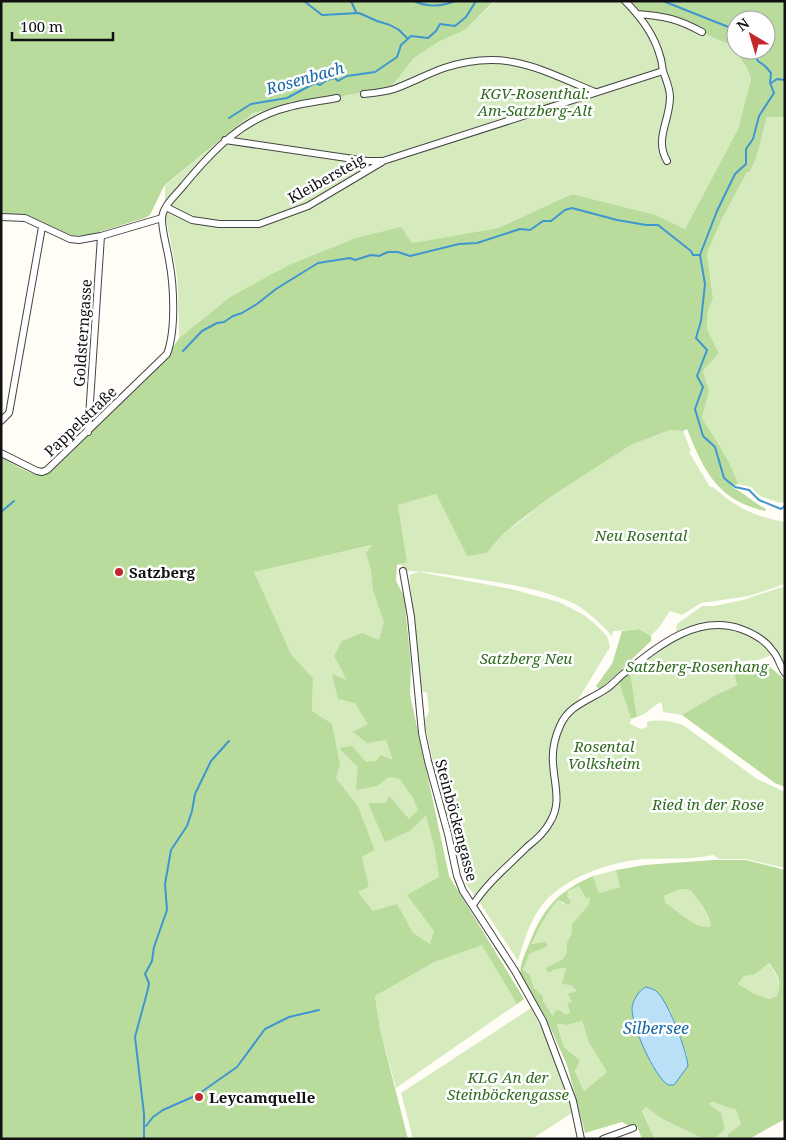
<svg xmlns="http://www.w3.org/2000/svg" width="786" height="1140" viewBox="0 0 786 1140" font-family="'Noto Serif',serif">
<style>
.green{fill:#d5ebbd}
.forest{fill:#b9dc9c;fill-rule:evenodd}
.water{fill:#b9e0f7;stroke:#3f96cf}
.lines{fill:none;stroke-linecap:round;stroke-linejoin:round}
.stream{stroke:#3f96cf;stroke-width:2}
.street-casing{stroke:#444;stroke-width:8}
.street{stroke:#fff;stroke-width:6}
.poi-dot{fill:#c4262e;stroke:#fff;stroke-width:2}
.labels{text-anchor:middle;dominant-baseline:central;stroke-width:5;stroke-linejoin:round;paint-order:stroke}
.park-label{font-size:15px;font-style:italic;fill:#2f6b1f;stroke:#fff}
.street-label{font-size:15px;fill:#111;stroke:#fff}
.poi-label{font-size:15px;font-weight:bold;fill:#111;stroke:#fff;text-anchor:start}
.water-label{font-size:16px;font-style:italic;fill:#1768a6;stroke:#fff}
</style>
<rect width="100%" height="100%" fill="#fffdf5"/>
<path class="green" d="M495 1H631L643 15 677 22 726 43 733 48 747 68 751 79 738 129 685 229 656 215 572 194 498 228 412 243 230 297 179 338 178 289 176 269 165 214V186L253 113 391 87 414 58 440 41 465 30Z
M767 117H785V502L780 503 760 496 751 487 738 484 724 454 702 418 709 391 703 371 719 353 707 329 708 310 713 298 707 253 721 221 747 172H750L756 159Z
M670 430 683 431 691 451 689 452 710 487H713C737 508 753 516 785 522V584L749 596 701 603 682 615 670 611 660 626 651 636 639 629 613 631 612 636C601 624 589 612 575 604 546 590 514 585 483 580 456 576 430 571 403 571L401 564 407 563 397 505 436 494 467 556 487 553 500 537 552 496 631 445Z
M373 545 410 695 449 876 524 999 396 1088 380 1029 375 996 385 990 358 892 369 887 362 857 375 850 358 806 336 778 312 711 313 678 291 654 253 572Z
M419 572 511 589 559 602 584 615 594 623 607 636 610 647 578 700 557 722 551 751 552 778 558 776C555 756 556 727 572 712 586 700 604 692 619 682L631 719 630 724 641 729 647 727V722C659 719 672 721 683 725L757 779 785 792V868L746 859H719L713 855C694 860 665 858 644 859 607 862 555 880 536 914 527 929 523 945 518 961L480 903C483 888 510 868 521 857L517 854 475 896 466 884 436 775 426 730 425 719 429 712 427 693 422 691 409 575Z
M785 586V667L778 653 758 660 733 662 737 685 712 697 682 715 663 712 662 705 660 702 644 714 637 717 630 671 674 641 677 624 702 606H714L743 600Z
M616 870 620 887 599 893 593 876Z
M579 885 591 897 589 904 572 924V933L567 942V952L563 959 548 973 556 969 566 968 571 985 577 991 572 1002 567 1004 570 1013 553 1016 543 1001V996L534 988 530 975 523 970 524 965C535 940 539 921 558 900L564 904 568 891Z
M680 889 690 890C698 900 708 912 711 925L709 927C692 927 679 911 664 903V896Z
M768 963C777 975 782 982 777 996L769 999 755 994 738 984 744 976 754 975Z
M531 1008C549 1041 561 1076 573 1112L532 1139H413L401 1093Z
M582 1021 589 1043 607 1072 584 1091 575 1070 577 1057 564 1047 557 1024 567 1025Z
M714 1102 736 1110 741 1124 728 1134V1139H715L725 1129 709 1104Z
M646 1107 662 1119 704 1139H655L642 1110Z"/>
<path class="forest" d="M1 1H494L465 30 440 41 414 58 391 87 253 113 164 186 150 215 145 218 86 236 71 235 31 217 16 214H1Z
M631 1H785V117H767L756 159 750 172H747L721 221 707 253 713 298 708 310 707 329 719 353 703 371 709 391 702 418C715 439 730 460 738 484L732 487C746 494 754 503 766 509L765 511C717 500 704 471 687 429L683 431 670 430 631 445 552 496 519 521 500 537 487 553 467 556 436 494 398 505 407 563 397 565 396 581 404 596 411 665 410 695 449 876 524 999 517 1004 482 945 434 962 375 996 380 1029 408 1139H1V457C16 465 34 480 50 472L164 361 179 338 230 297 289 265 356 238 401 227 412 243 498 228 572 194 656 215 685 229 738 129 751 79 747 68 733 48 726 43 677 22 643 15ZM736 20H766V50H736ZM372 545 366 553 371 570 373 590 384 622 379 640 362 633 342 641 334 656 347 680 332 674 338 699 355 703 368 724 353 732 367 743 386 740 393 760 381 755 376 761 366 762 352 746 339 748 358 767 356 790 377 786 389 777 400 779 413 798 418 810 409 819 389 796 386 803H368L385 842 410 831 426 815 435 850 439 877 407 895 434 931 430 944 413 933 397 904 373 911 358 892 369 887 362 857 375 850 358 806 336 778 340 765 332 724 312 711 313 678 291 654 254 572Z
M639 629 651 636V641L600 690 596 686 612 664 622 631Z
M769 666 785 680V787L775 783 682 715 712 697 737 685 734 671Z
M630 671 637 717 631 719 619 682Z
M713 860H746L785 870V1119L749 1139H728V1134L741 1124 736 1110 713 1102 709 1104 721 1113 725 1129 715 1139H704L662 1119 646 1107 642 1111 655 1139H642L637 1126 633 1128 622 1122 585 1133 567 1065 546 1018 520 973C521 962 525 953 529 944 544 907 557 892 593 876L599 893 620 887 616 870 645 865ZM579 886 586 898 590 897 589 904 572 924V933L567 942V952L563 959 546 968 548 973 556 969 566 968 562 984 571 985 577 991 568 994 572 1002 567 1003 570 1013 565 1014 559 1010 555 1011 553 1016 543 1001V996L534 988 530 975 523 970 529 954 548 946 546 942 532 944C539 928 546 914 558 900L569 905 571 901 567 897 568 891ZM680 889 690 890C698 900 708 911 711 925L709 927C692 927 679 911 665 903L664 896ZM769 963C778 976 782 980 777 996L769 999 755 994 738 984 744 976 754 975ZM670 1010 687 1056 652 1066 646 1052ZM582 1021 589 1043 607 1072 584 1091 575 1071 580 1060 564 1047 557 1024 567 1025Z"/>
<path class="water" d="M646 987C649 988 654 989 656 991 668 1000 687 1052 688 1066L674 1085H668C654 1076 632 1026 632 1009 632 1001 639 990 646 987Z"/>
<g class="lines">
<path class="stream" d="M304 1 322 15 359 13 377 21 390 25 399 30 407 38
M351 1 356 12
M414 1C429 8 442 6 456 1
M663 1 736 30
M752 50 758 61 765 66 771 73 770 83 774 93 759 116 753 139 746 149V164L735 174 717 211 700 255 705 284 701 321 696 338 707 350 697 376 703 387 695 409 703 436 715 447 724 478 735 487 749 490 759 500 781 509 785 506
M771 83 777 79 785 80
M229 118 251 104 287 98 315 83 320 85 327 80 335 78 338 81 347 76 375 72 397 57 401 45 411 36 428 38 436 31 440 24 455 26 466 17 476 1
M183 351 202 331 217 323 224 322 233 316 242 313 257 304 276 289 318 263 350 258 355 260 371 255 379 256 388 252H398L410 256 459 244 477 243 520 229 530 230 543 221H551L565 210 572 208 617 220 646 225H658L691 251 693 255H700
M1 512 14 501
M146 1126 153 1117 163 1110 197 1095 237 1067 265 1029 289 1017 319 1010
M144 1139V1114L135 1037 148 989 149 983 145 974 152 961 154 947 167 910 165 884 171 850 187 826 192 811 195 794 211 761 229 741"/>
<g class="street-casing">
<path id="street" d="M625 1C641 17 654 34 660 56 662 61 662 67 663 71 666 80 670 88 670 97 670 121 654 139 667 161
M637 14C665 16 678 19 702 32
M364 94C374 93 385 92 394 89 411 83 427 74 444 68 506 48 539 69 595 92
M225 140 367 161H383L663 71
M166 207 192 220 219 224H259L308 206 382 162
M1 217 25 218 70 239 79 240 101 236 162 218
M1 421 9 413 10 408 42 227
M88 432 101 236
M1 453 37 471 42 472 47 470 167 354C176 330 174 286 169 260 167 247 162 232 162 219 162 206 177 194 184 185 213 150 243 118 289 107 304 103 321 101 337 98
M403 571 411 617 422 733 428 761 448 834 457 876 463 891 515 971 543 1021 573 1101 581 1139
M473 905C487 883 508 866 527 847 536 840 545 832 550 822 562 803 554 784 553 763 552 751 555 737 560 726 569 705 588 701 606 689 612 685 617 679 623 674 656 648 696 613 741 629 752 633 765 640 772 650 778 656 780 666 785 673
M603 1139 633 1128"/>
</g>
<use href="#street" class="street"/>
</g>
<g class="poi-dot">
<circle cx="119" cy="572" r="5"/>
<circle cx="199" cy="1097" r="5"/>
</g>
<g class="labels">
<g class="park-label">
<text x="535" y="93">KGV-Rosenthal:<tspan x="535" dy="17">Am-Satzberg-Alt</tspan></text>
<text x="641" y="535">Neu Rosental</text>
<text x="526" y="658">Satzberg Neu</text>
<text x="697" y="666">Satzberg-Rosenhang</text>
<text x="604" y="746">Rosental<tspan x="604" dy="17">Volksheim</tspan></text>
<text x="708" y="804">Ried in der Rose</text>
<text x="508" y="1077">KLG An der<tspan x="508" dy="17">Steinböckengasse</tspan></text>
</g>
<g class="street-label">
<text transform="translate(326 178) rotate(-29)">Kleibersteig</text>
<text transform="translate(82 333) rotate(-86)">Goldsterngasse</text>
<text transform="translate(80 421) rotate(-44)">Pappelstraße</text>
<text transform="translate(457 820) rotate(75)">Steinböckengasse</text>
</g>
<g class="poi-label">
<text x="129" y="572">Satzberg</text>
<text x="209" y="1097">Leycamquelle</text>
</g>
<g class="water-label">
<text transform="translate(305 78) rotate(-16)">Rosenbach</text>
<text x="656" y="1028">Silbersee</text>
</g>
</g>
<rect width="786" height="1140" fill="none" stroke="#111111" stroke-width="5"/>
<g transform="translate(751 35) rotate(322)"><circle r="24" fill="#ffffff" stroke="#a0a0a0"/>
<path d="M0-4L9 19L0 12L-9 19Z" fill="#c4262e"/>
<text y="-8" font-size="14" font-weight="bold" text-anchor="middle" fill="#111111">N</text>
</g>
<path d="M12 32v8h101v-8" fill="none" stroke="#111111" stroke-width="2.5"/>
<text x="20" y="32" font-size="15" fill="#111111" stroke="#ffffff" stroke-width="4" paint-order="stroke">100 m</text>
</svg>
